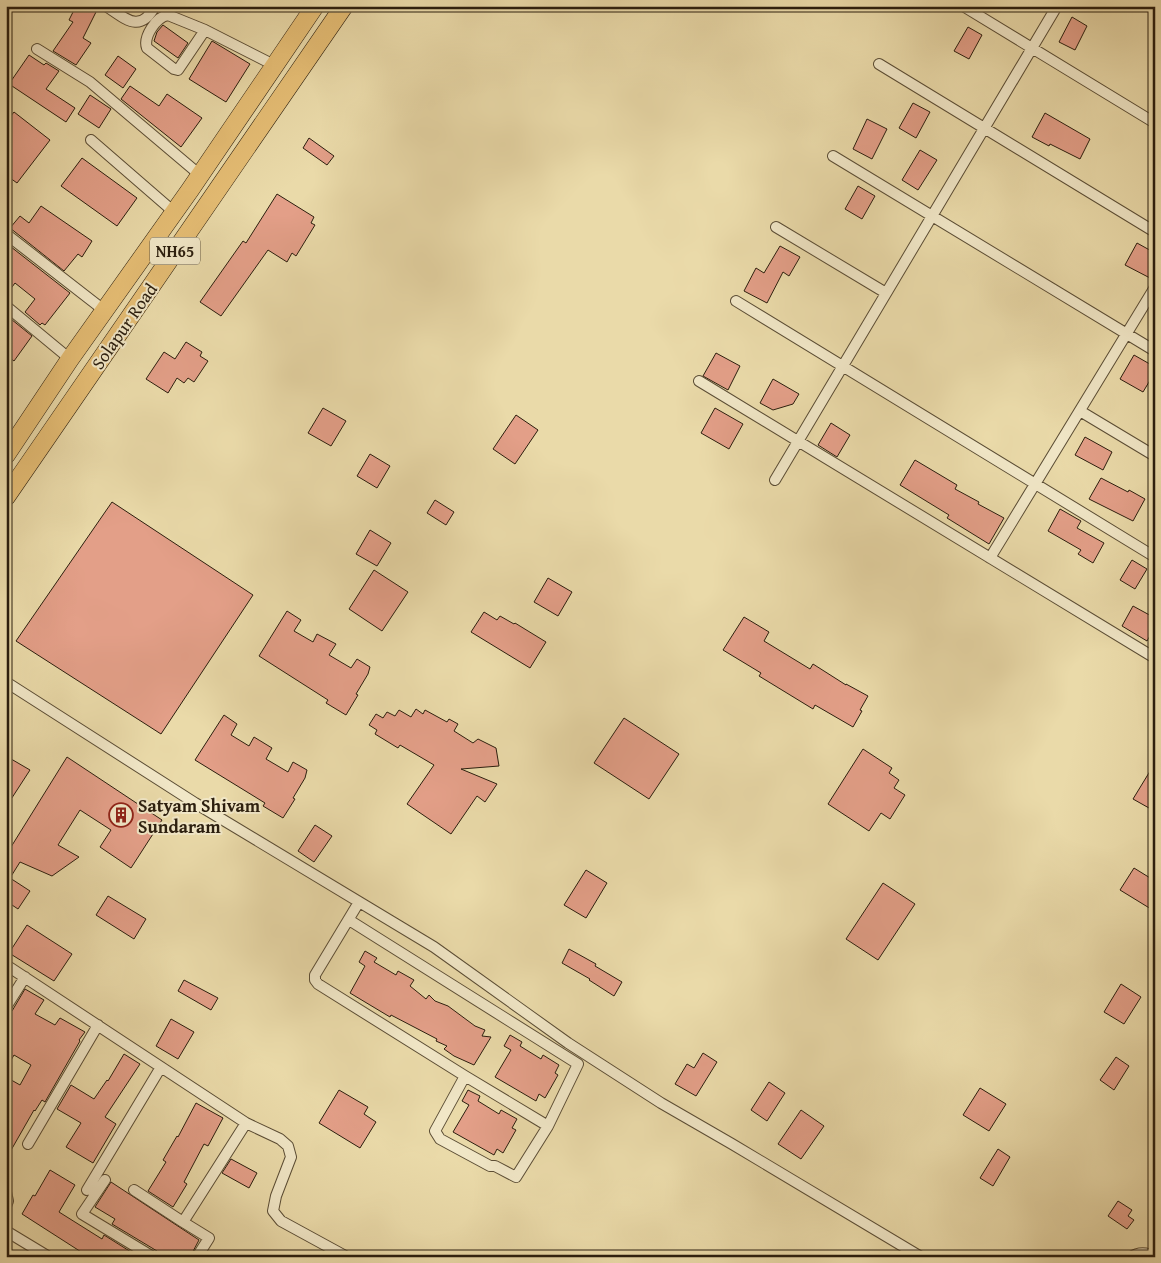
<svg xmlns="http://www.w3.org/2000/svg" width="1161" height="1263" viewBox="0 0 1161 1263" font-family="'Gentium Book Plus',serif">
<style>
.building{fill:#e39f88;stroke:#2b1e0e}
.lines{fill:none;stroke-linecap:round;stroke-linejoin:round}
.minor-casing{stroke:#5b4d35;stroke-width:12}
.trunk-casing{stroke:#2b1e0e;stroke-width:19}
.minor{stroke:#f1e7c7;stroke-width:10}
.trunk{stroke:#e5bd74;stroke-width:18}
.labels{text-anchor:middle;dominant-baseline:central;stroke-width:4;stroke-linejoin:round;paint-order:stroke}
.shield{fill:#f1e7c7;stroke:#665a46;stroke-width:1}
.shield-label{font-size:16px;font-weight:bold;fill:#2b1e0e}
.street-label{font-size:18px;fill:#2b1e0e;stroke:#f1e7c7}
.poi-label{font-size:18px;font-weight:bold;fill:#2b1e0e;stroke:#f1e7c7;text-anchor:start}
</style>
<rect width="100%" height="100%" fill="#eadaa9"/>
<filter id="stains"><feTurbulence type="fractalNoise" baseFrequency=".004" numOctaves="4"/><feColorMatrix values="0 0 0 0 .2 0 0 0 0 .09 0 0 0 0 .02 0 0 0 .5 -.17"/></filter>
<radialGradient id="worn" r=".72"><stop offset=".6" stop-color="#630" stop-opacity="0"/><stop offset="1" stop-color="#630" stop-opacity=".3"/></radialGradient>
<path class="building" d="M76 6H99L83 38 91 43 76 65 53 51 73 22 69 20Z
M1072 17 1087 26 1075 50 1059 42Z
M163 25 188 43 178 58 154 41 157 32Z
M968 27 982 35 969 59 954 51Z
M212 41 250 64 226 102 189 79Z
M29 55 44 65 46 63 59 71 46 89 75 108 66 122 9 84Z
M118 56 136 69 123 88 105 75Z
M130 86 159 106 167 94 202 118 181 147 121 99Z
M90 95 111 109 99 128 78 114Z
M913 103 930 112 916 138 899 128Z
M14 112 50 140 17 183 6 175V122Z
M1045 113 1090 139 1080 159 1050 144 1049 146 1032 137Z
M867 119 887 129 872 159 853 149Z
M309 138 334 156 327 165 303 148Z
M920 150 937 160 918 190 902 180Z
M82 158 137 198 117 226 61 186Z
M858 186 875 196 862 219 845 209Z
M277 194 314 217 311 223 315 225 296 256 292 253 287 262 268 250 221 316 200 302 243 241 246 243Z
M41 206 92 241 82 257 78 254 64 271 10 228 20 216 29 223Z
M6 243 70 293 45 325 42 323 40 325 25 312 35 299 15 283 6 295Z
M1137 243 1155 253V270L1150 278 1125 265Z
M780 246 800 257 789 276 783 272 767 303 744 291 756 268 764 273Z
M6 315 32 336 14 361 6 355Z
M186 342 202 352 200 356 208 361 194 382 188 378 184 383 177 378 168 393 146 379 164 352 175 359Z
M716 353 740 366 728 390 703 376Z
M1134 355 1155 367V372L1143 392 1120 379Z
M773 379 799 394 793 404 773 410 760 403Z
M323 408 346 421 331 446 308 433Z
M715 408 743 424 729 449 701 433Z
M516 415 538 430 515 464 493 449Z
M831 423 850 435 837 457 818 445Z
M1085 437 1112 452 1103 470 1075 455Z
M370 454 390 466 377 488 357 476Z
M915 460 957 485 955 489 979 502 978 504 1004 518 989 544 947 518 949 515 900 485Z
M1101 478 1128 492 1129 490 1145 499 1133 521 1089 499Z
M435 500 454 512 446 525 427 513Z
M112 502 253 595 161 734 16 641Z
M1060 509 1081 521 1077 528 1104 543 1093 563 1078 554 1081 550 1048 531Z
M370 530 391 543 377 566 356 554Z
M1132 560 1147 569 1135 589 1120 580Z
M374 570 408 592 382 631 349 609Z
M548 578 572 592 558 616 534 602Z
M1133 606 1155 618V627L1147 641 1122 626Z
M287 611 301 620 294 631 313 642 317 634 336 644 329 655 351 668 357 659 370 667 368 674 356 694 358 695 346 715 326 703 328 700 259 656Z
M484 612 497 620 500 616 514 624 515 623 546 642 530 668 471 632Z
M744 617 769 632 764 641 810 669 813 664 846 685V684L868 696 860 710 862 711 853 727 815 705 813 709 759 676 761 673 723 650Z
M416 709 423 714 425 710 447 722 449 719 458 724 454 731 473 743 478 739 496 748 499 766 461 769 497 784 485 802 477 796 451 834 407 804 434 765 400 745 398 748 375 734 377 730 369 725 376 714 383 718 387 712 395 716 399 710 411 717Z
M224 715 237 724 231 735 249 746 254 737 272 748 266 759 288 772 293 762 307 770 305 778 293 798 295 799 283 818 263 806 265 803 195 760Z
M624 718 679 754 649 799 594 763Z
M863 749 892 768 889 773 899 780 894 788 905 795 890 819 881 813 869 831 828 804Z
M6 756 30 770 6 807Z
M67 757 162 820 131 868 100 847 111 830 80 810 58 845 79 857 52 876 20 862 10 878 30 891 18 909 6 901V855Z
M1155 763V799L1149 808 1133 799Z
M315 825 332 836 314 862 298 851Z
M1134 868 1155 881V903L1151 909 1120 890Z
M586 870 607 883 586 918 564 905Z
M883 883 915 904 878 960 846 939Z
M108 896 146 919 134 939 96 915Z
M27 925 72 954 54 981 9 953Z
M569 949 596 964 595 966 622 982 614 996 589 980 590 979 562 963Z
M365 951 377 958 374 962 396 975 398 971 414 980 410 986 426 999 429 995 435 1001 448 1006 475 1026 485 1030 482 1036 491 1037 474 1065 454 1056 444 1049 447 1046 436 1041 437 1039 391 1015 390 1017 350 993 365 966 359 962Z
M184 980 218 998 211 1010 178 991Z
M1121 984 1141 997 1124 1024 1104 1012Z
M25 989 44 1000 35 1014 55 1025 60 1018 85 1032 79 1040 80 1041 45 1102 42 1100 35 1111 34 1110 6 1159V1077L20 1085 31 1065 14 1055 6 1069V1014L12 1011Z
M171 1019 194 1032 178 1059 156 1046Z
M510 1035 522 1042 520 1046 541 1059 543 1055 559 1065 555 1073 558 1075 545 1098 539 1094 536 1101 495 1077 511 1050 504 1046Z
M703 1053 717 1062 696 1096 675 1084 687 1064 694 1068Z
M124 1054 140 1064 105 1117 116 1124 93 1163 66 1147 81 1123 57 1109 71 1085 94 1099 107 1080 108 1081Z
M1116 1057 1129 1066 1114 1090 1100 1080Z
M769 1082 785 1093 767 1121 751 1110Z
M980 1088 1006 1104 989 1131 963 1115Z
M339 1090 368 1107 364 1114 376 1122 360 1148 319 1123Z
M468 1090 480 1096 478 1101 499 1114 501 1110 517 1119 512 1128 516 1130 503 1153 497 1149 494 1155 453 1132 469 1105 462 1101Z
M196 1103 223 1118 208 1146 204 1144 184 1182 187 1184 173 1207 148 1191 166 1162 163 1160 177 1136 178 1137Z
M801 1110 824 1126 801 1159 778 1144Z
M998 1149 1010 1157 993 1186 980 1178Z
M231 1159 257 1173 249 1188 222 1173Z
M50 1170 75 1185 59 1212 102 1239 104 1235 139 1257H89L22 1214 33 1195 35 1196Z
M111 1182 199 1240 190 1257H160L157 1251 112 1224 115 1219 95 1207Z
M1118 1201 1132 1210 1128 1216 1134 1220 1127 1229 1108 1216Z"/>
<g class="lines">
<g class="minor-casing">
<path id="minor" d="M106 6C126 19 140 34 155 6
M963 6 1155 123
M205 30 178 70 174 69 147 48C143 37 156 17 168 15L205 30 274 65
M37 49 90 82 200 175
M879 64 1155 232
M91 140 174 212
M833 156 1155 351
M776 227 886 293
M6 234 105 311
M736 301 1155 557
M6 306 70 359
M699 381 1155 658
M1080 411 1155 456
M775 480 1057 6
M990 558 1155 287
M6 682 195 803 434 947 568 1043 661 1103 732 1144 921 1257
M359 902 315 975V980L318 984 465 1076 548 1126
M349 920 578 1064
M6 965 246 1123 280 1139 288 1146 291 1157 276 1196 273 1211 281 1221 347 1257
M6 1007 25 977
M465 1076 435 1131 440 1139 490 1166H495L516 1177 548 1126 578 1064
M28 1144 98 1025
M105 1180 82 1214 153 1257
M87 1190 161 1067
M134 1190 183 1222
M6 1192 8 1201 6 1206
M6 1231 49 1257
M197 1257 209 1238 183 1222 246 1123
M1131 1257C1138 1252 1147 1252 1155 1257"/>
</g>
<g class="trunk-casing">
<path id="trunk" d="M6 455 70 359 190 190 315 6
M6 497 344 6"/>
</g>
<use href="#minor" class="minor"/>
<use href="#trunk" class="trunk"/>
</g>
<defs>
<g id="building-ring" transform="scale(1.25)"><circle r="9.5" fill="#f1e7c7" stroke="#8f2418" stroke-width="1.5"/><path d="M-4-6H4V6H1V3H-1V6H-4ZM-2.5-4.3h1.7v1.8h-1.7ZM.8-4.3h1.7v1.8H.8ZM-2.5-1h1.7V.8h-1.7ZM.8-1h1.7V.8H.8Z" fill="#8f2418"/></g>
</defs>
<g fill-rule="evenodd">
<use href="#building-ring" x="121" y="815"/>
</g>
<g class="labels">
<rect class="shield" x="150" y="237.5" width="50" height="27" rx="4"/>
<g class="shield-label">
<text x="175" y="251">NH65</text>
</g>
<g class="street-label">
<text transform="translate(124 326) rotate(-55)">Solapur Road</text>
</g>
<g class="poi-label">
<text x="138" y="805">Satyam Shivam<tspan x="138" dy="21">Sundaram</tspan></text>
</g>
</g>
<rect width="1161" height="1263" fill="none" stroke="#eadaa9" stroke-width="25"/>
<rect x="8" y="8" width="1146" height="1248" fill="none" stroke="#2b1e0e" stroke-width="2.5"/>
<rect x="12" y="12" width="1136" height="1238" fill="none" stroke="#2b1e0e"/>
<rect width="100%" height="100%" filter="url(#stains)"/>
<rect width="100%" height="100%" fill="url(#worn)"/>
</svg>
